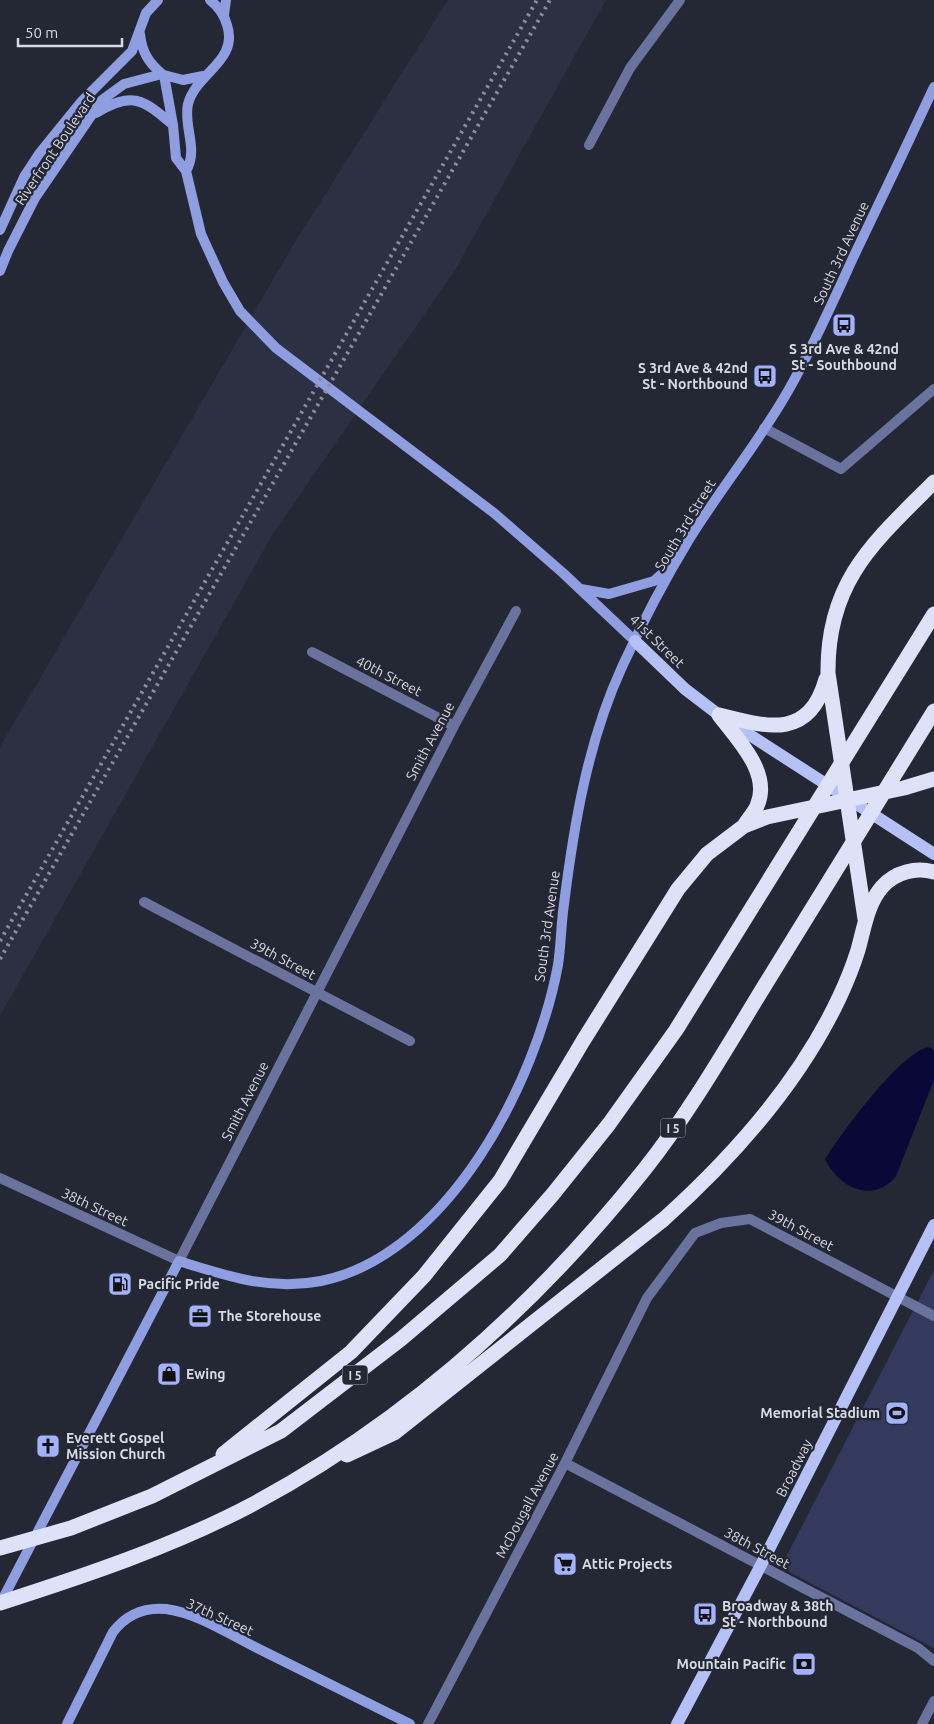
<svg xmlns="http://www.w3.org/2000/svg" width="934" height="1724" viewBox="0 0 934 1724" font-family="Ubuntu,sans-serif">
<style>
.built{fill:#2c3043}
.green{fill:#333a5e}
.water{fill:#090837}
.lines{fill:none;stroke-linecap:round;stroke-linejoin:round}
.street{stroke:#6a739d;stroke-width:10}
.secondary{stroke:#8f9de1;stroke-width:10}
.primary{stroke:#b5c1f6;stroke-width:12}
.highway{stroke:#dde2f8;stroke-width:15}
.rail{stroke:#8b8e98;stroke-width:4;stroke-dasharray:2.5 5;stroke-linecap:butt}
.labels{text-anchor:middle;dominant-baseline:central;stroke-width:4.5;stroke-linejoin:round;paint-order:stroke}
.shield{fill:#242734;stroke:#a2a5ae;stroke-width:1}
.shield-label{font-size:12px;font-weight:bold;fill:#d8dbe3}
.street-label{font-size:14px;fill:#d8dbe3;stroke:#242734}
.poi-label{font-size:14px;font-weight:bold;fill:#d8dbe3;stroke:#242734;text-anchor:start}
</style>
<rect width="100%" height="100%" fill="#242734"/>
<path class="built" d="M448 0H606L455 270 273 534 0 1016V747L292 247Z"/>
<path class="green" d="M934 1270V1648L791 1573 785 1566 784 1561Z"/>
<path class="water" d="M929 1047 934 1050V1080L896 1176C873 1205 838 1187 825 1159 841 1134 900 1052 929 1047Z"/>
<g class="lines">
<path class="street" d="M589 145 630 68 680 0
M764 428 841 469 934 389
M312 652 454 726
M144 902 410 1041
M0 1178 179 1261 454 726 516 611
M565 1463 918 1648 934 1661
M428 1724 565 1463 647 1298 695 1233 721 1223 750 1219 934 1316
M922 1724 934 1701"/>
<path class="secondary" d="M224 15 226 0
M140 34C142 52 148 62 162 74
M203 76 183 80 164 75 173 125 176 158 186 171 201 234 223 282 240 311 276 348 494 513 563 573 635 641
M96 113C132 91 143 99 173 125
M186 171C199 149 183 127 188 104 196 73 239 61 227 25 224 14 219 7 210 0
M0 230 24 177 39 154 82 101 132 51 146 13 158 0
M0 271 8 251 35 198 102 100 124 84 162 74
M581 589 609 594 654 581 673 564
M0 1604 179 1261C227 1276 270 1291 321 1281 448 1255 536 1083 558 965 561 945 561 925 564 904 574 824 588 741 622 667 642 623 665 579 690 538 721 488 759 442 788 391 812 349 832 304 852 260 880 202 907 145 934 87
M67 1724 113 1632C126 1615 143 1607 166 1609 197 1613 229 1634 257 1648 308 1673 359 1699 410 1724"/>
<path class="primary" d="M635 641 685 689 719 715 934 854
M677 1724 761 1565 934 1225"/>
<path class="highway" d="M719 715C767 727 809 740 826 679
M719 715C737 739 772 773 757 806 754 813 748 819 744 826
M865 919 828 673C827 581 874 542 934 482
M223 1454 351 1352 424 1276 500 1181 583 1041 678 889 707 854 744 826 767 817 904 788 934 779
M347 1455 394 1433 664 1219C734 1156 800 1082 840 996 847 981 853 966 858 950 864 929 867 904 882 887 895 872 916 867 934 872
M0 1548 71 1528 152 1496 281 1431 401 1339 500 1255 553 1194 609 1124 676 1030 934 614
M0 1603C87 1575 174 1546 255 1503 407 1421 537 1304 644 1170 690 1112 727 1047 765 985 821 893 878 802 934 711"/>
<path class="rail" d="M0 941 537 0
M0 959 550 0"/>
</g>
<defs>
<g id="bus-square" transform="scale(1.25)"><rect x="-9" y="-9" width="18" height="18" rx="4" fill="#a2b2fd" stroke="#242734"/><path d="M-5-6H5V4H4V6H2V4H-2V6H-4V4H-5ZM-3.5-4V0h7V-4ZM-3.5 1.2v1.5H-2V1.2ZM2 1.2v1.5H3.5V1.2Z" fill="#111"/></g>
<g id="fuel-square" transform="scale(1.25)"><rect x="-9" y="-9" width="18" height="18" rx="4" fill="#a2b2fd" stroke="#242734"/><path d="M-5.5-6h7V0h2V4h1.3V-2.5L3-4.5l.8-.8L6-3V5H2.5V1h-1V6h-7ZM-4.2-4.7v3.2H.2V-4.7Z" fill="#111"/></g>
<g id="office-square" transform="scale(1.25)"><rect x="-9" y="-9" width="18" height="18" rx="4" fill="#a2b2fd" stroke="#242734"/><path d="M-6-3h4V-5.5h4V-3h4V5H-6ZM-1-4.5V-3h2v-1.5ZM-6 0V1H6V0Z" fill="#111"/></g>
<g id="shop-square" transform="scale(1.25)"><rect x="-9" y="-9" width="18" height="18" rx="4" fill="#a2b2fd" stroke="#242734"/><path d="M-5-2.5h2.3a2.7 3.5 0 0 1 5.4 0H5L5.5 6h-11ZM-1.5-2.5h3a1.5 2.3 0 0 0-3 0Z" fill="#111"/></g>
<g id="stadium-square" transform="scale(1.25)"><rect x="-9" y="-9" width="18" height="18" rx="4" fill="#a2b2fd" stroke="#242734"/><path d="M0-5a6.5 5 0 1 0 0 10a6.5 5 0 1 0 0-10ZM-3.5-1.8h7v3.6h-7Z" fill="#111"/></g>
<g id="church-square" transform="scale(1.25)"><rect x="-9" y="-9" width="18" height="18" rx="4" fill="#a2b2fd" stroke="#242734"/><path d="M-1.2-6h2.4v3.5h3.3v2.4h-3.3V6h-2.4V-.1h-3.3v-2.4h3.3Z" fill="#111"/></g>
<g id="supermarket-square" transform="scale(1.25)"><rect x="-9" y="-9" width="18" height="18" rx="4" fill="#a2b2fd" stroke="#242734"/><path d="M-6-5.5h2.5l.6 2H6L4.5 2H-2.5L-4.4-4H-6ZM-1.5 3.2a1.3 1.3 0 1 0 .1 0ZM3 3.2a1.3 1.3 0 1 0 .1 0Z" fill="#111"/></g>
<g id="bank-square" transform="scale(1.25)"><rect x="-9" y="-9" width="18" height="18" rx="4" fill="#a2b2fd" stroke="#242734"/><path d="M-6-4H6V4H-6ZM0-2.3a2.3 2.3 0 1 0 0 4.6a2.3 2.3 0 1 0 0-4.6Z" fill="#111"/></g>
</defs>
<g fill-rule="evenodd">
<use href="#bus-square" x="844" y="325"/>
<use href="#bus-square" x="765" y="376"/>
<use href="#fuel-square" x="120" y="1284"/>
<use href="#office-square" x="200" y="1316"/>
<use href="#shop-square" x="169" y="1374"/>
<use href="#stadium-square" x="897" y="1413"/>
<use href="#church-square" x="48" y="1446"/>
<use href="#supermarket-square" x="565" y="1564"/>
<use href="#bus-square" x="705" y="1614"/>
<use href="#bank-square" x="804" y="1664"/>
</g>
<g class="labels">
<g class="shield">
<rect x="660.5" y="1118.5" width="25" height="19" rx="4"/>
<rect x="342.5" y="1365.5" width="25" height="19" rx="4"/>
</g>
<g class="shield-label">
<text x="673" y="1128">I 5</text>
<text x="355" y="1375">I 5</text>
</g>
<g class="street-label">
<text transform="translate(55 149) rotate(-56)">Riverfront Boulevard</text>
<text transform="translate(841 253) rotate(-65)">South 3rd Avenue</text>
<text transform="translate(685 525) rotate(-59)">South 3rd Street</text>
<text transform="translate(657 641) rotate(44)">41st Street</text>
<text transform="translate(389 676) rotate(27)">40th Street</text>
<text transform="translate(430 741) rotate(-62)">Smith Avenue</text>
<text transform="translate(547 926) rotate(-82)">South 3rd Avenue</text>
<text transform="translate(283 959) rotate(28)">39th Street</text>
<text transform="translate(245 1101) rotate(-63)">Smith Avenue</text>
<text transform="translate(95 1207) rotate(25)">38th Street</text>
<text transform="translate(801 1230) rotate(28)">39th Street</text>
<text transform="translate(794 1468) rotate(-63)">Broadway</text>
<text transform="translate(527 1505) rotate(-62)">McDougall Avenue</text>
<text transform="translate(757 1548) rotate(28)">38th Street</text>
<text transform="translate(220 1617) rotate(24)">37th Street</text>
</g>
<g class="poi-label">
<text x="844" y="349" text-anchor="middle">S 3rd Ave &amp; 42nd<tspan x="844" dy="16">St - Southbound</tspan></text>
<text x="748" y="368" text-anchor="end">S 3rd Ave &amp; 42nd<tspan x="748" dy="16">St - Northbound</tspan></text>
<text x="138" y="1284">Pacific Pride</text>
<text x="218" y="1316">The Storehouse</text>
<text x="186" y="1374">Ewing</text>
<text x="880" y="1413" text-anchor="end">Memorial Stadium</text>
<text x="66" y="1438">Everett Gospel<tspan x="66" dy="16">Mission Church</tspan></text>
<text x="582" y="1564">Attic Projects</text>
<text x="722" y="1606">Broadway &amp; 38th<tspan x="722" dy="16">St - Northbound</tspan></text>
<text x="786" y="1664" text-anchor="end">Mountain Pacific</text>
</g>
</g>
<path d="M18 38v8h104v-8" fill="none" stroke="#d8dbe3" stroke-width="2.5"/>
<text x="25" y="38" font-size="15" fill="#d8dbe3" stroke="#242734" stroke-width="4" paint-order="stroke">50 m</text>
</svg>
